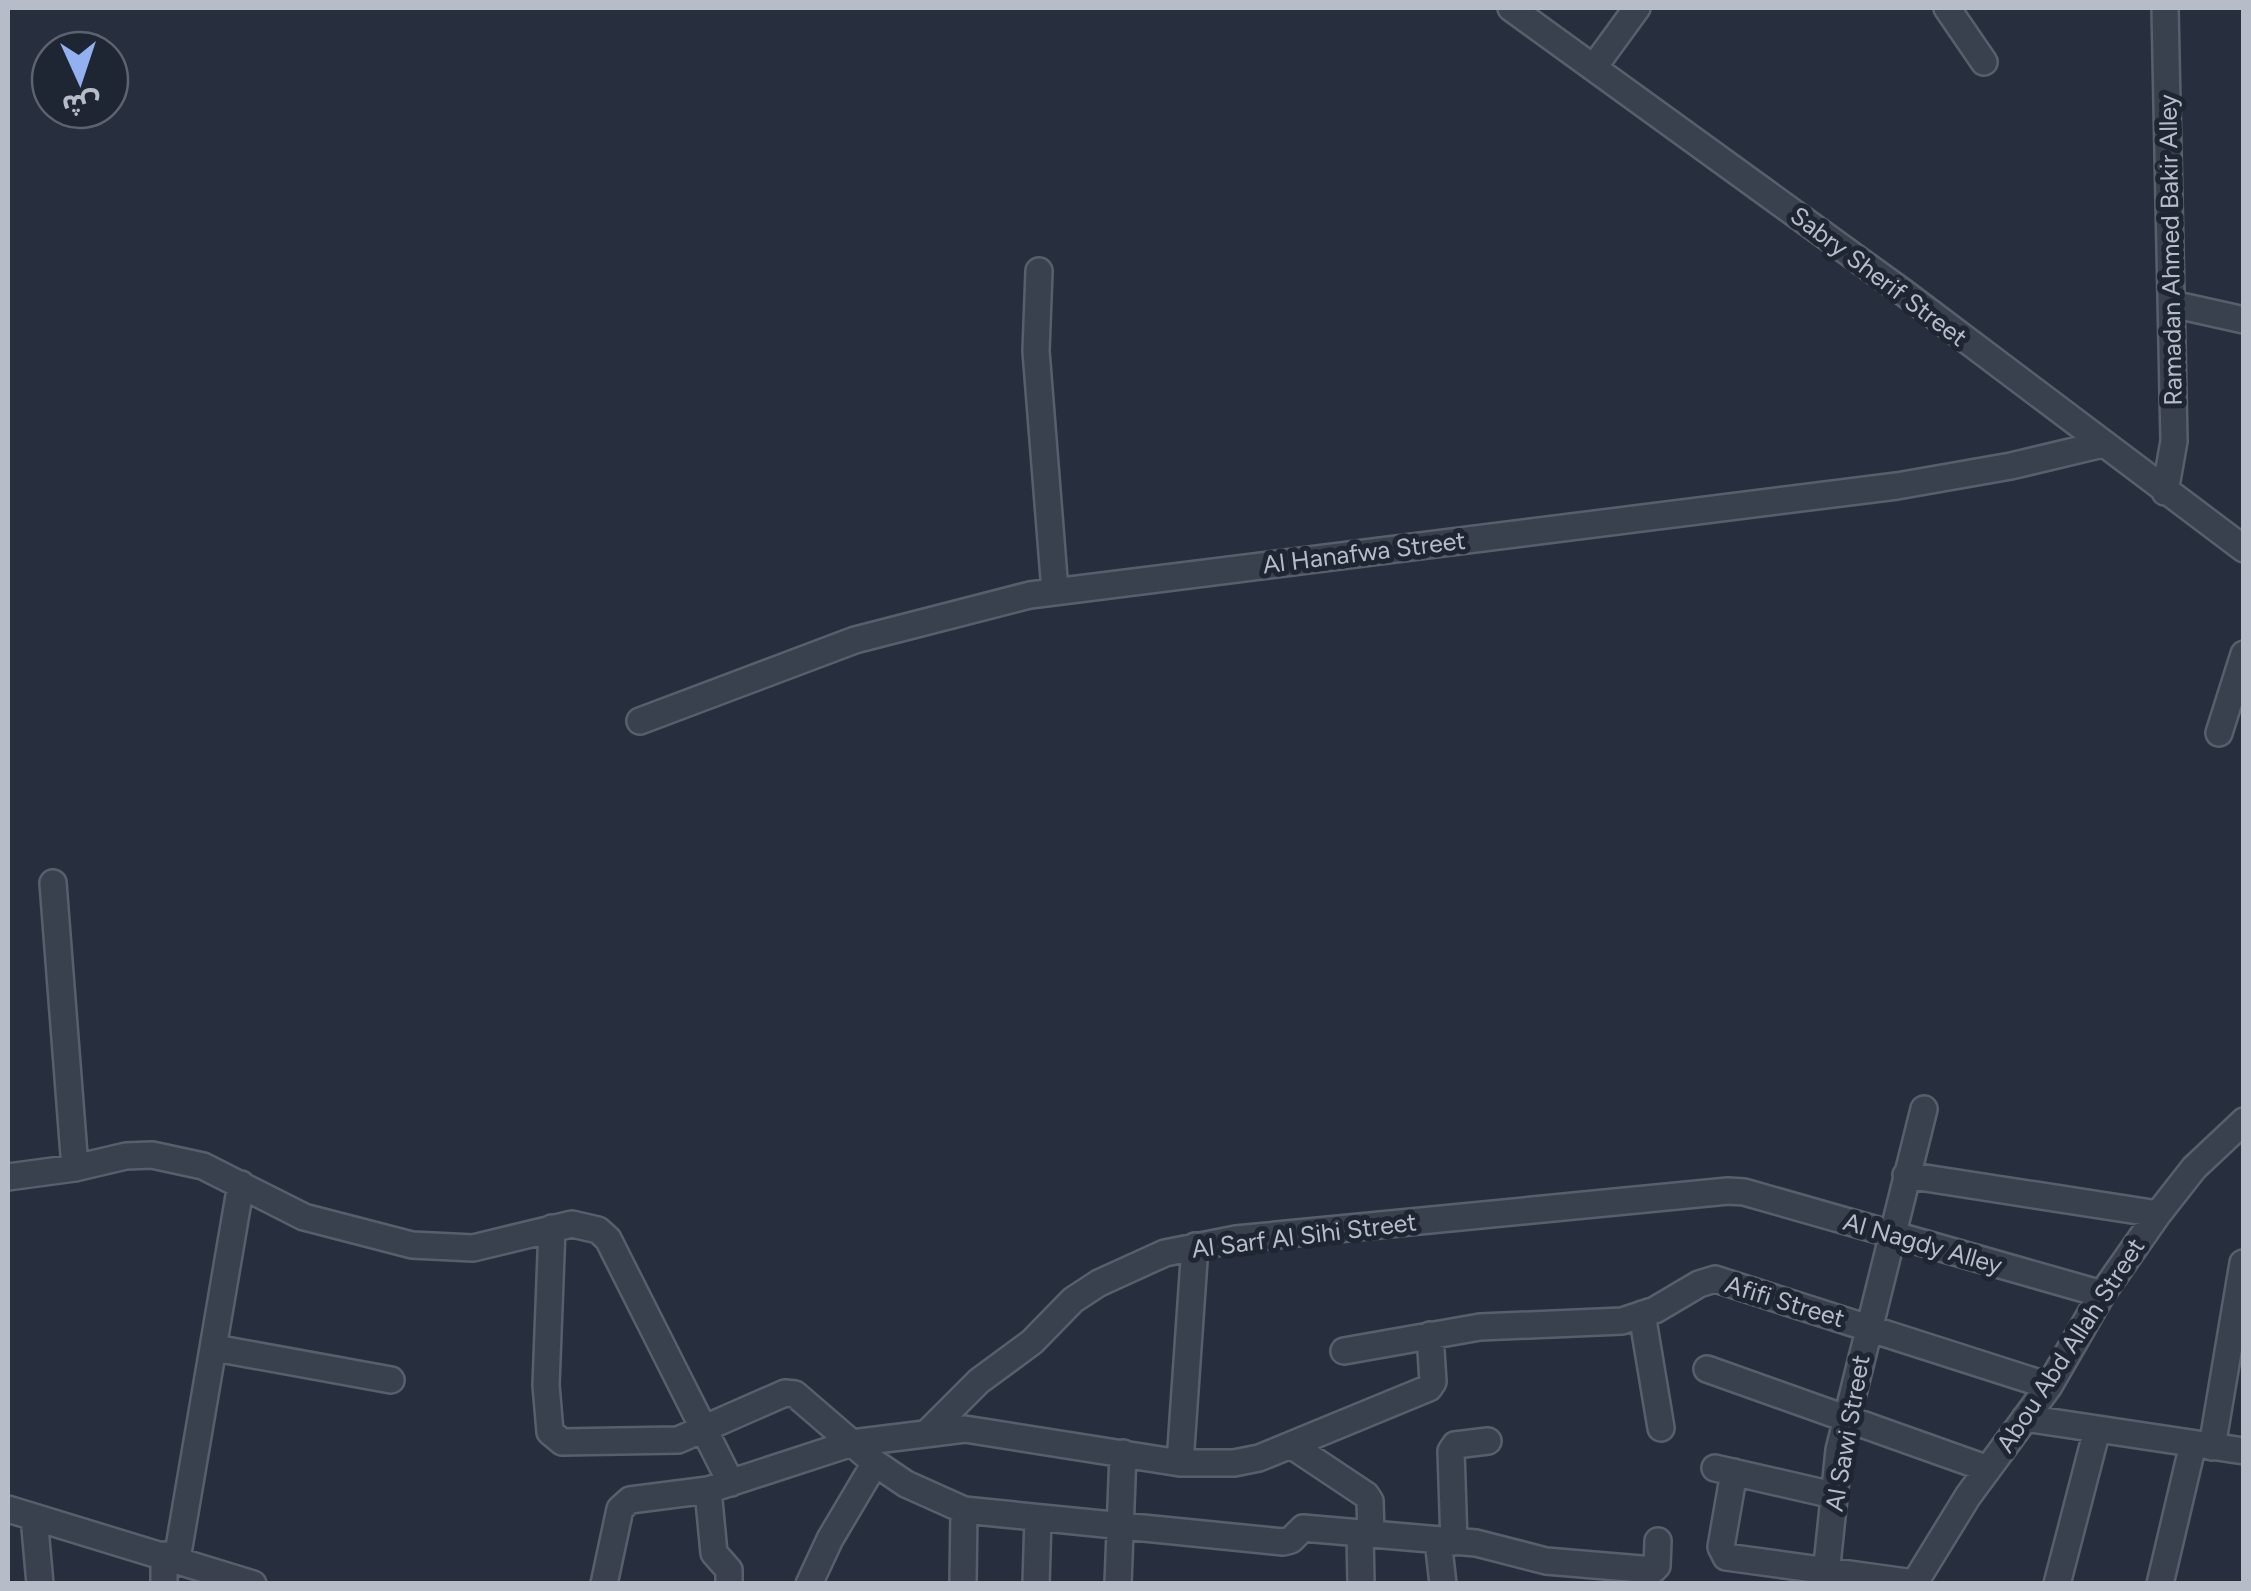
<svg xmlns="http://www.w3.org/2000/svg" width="2251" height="1591" viewBox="0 0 2251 1591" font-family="Figtree,'Noto Sans Arabic',sans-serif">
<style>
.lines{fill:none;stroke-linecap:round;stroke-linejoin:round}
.street-casing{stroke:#585f6c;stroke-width:30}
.street{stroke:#3a414e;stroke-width:25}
.labels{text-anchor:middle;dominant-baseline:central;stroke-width:10;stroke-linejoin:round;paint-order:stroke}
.street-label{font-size:25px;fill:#b7bcc9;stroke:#1f2633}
</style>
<rect width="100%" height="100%" fill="#272f3e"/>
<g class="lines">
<g class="street-casing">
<path id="street" d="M1511 8 1903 292 2244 549
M1947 8 1984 62
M2165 8 2174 441 2165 492
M1594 67 1637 8
M1039 271 1036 351 1055 591
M2172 304 2244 320
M640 721 855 640 1030 595 1897 486 2011 466 2103 444
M2219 733 2244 654
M53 883 75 1168
M1906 1175 2158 1214
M8 1177 75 1168 126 1156 152 1155 203 1166 304 1217 412 1245 473 1248 572 1224 598 1230 608 1239 731 1483
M552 1228 546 1385 550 1432 562 1442 678 1440 785 1393 795 1394 875 1463 906 1484 964 1510 1283 1542 1291 1540 1303 1528 1476 1543 1546 1561 1653 1570 1657 1566 1658 1541
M1642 1314 1661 1428
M215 1348 391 1380
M1344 1351 1480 1327 1622 1321 1655 1310 1699 1284 1715 1279 2049 1386
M1707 1369 1988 1469
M2025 1418 2244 1451
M927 1433 979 1381 1032 1342 1073 1300 1099 1283 1165 1253 1236 1239 1728 1191 1744 1192 2102 1294
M1291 1445 1366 1495 1370 1501 1371 1534
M2212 1447 2243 1263
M1180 1463 1195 1246
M1715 1468 1833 1495
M1734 1472 1721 1547 1726 1557 1914 1583
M708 1490 714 1553 729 1570V1584
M8 1509 253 1584
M34 1517 40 1584
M1360 1533 1361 1584
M1438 1540 1443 1584
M1454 1542 1451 1451 1455 1445 1488 1441
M177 1559 241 1184
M164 1584V1555
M604 1584 620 1509 630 1500 708 1490 852 1443 965 1429 1180 1463H1234L1259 1458 1429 1388 1433 1382 1430 1335
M809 1584 830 1539 875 1463
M963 1584 964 1510
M1036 1584 1038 1518
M1118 1584 1123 1453
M1825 1584 1839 1450 1924 1109
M1914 1584 1968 1496 2049 1386 2102 1294 2158 1214 2194 1168 2244 1121
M2057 1584 2097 1430
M2160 1584 2193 1444"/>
</g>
<use href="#street" class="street"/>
</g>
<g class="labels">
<g class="street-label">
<text transform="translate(2170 250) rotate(-91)">Ramadan Ahmed Bakir Alley</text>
<text transform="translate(1879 276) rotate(37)">Sabry Sherif Street</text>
<text transform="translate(1364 552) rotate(-7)">Al Hanafwa Street</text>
<text transform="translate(1304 1235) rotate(-7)">Al Sarf Al Sihi Street</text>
<text transform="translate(1923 1243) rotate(16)">Al Nagdy Alley</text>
<text transform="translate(1785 1301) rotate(17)">Afifi Street</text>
<text transform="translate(2070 1345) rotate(-57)">Abou Abd Allah Street</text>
<text transform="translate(1847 1433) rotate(-80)">Al Sawi Street</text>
</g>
</g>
<rect width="2251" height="1591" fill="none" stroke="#b7bcc9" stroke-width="20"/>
<g transform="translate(80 80) rotate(177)"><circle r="48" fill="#1f2633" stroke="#5c626f" stroke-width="2.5"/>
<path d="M0-8L18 38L0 25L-18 38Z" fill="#93b1f1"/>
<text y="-15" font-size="28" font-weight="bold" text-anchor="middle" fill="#b7bcc9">ش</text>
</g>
</svg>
